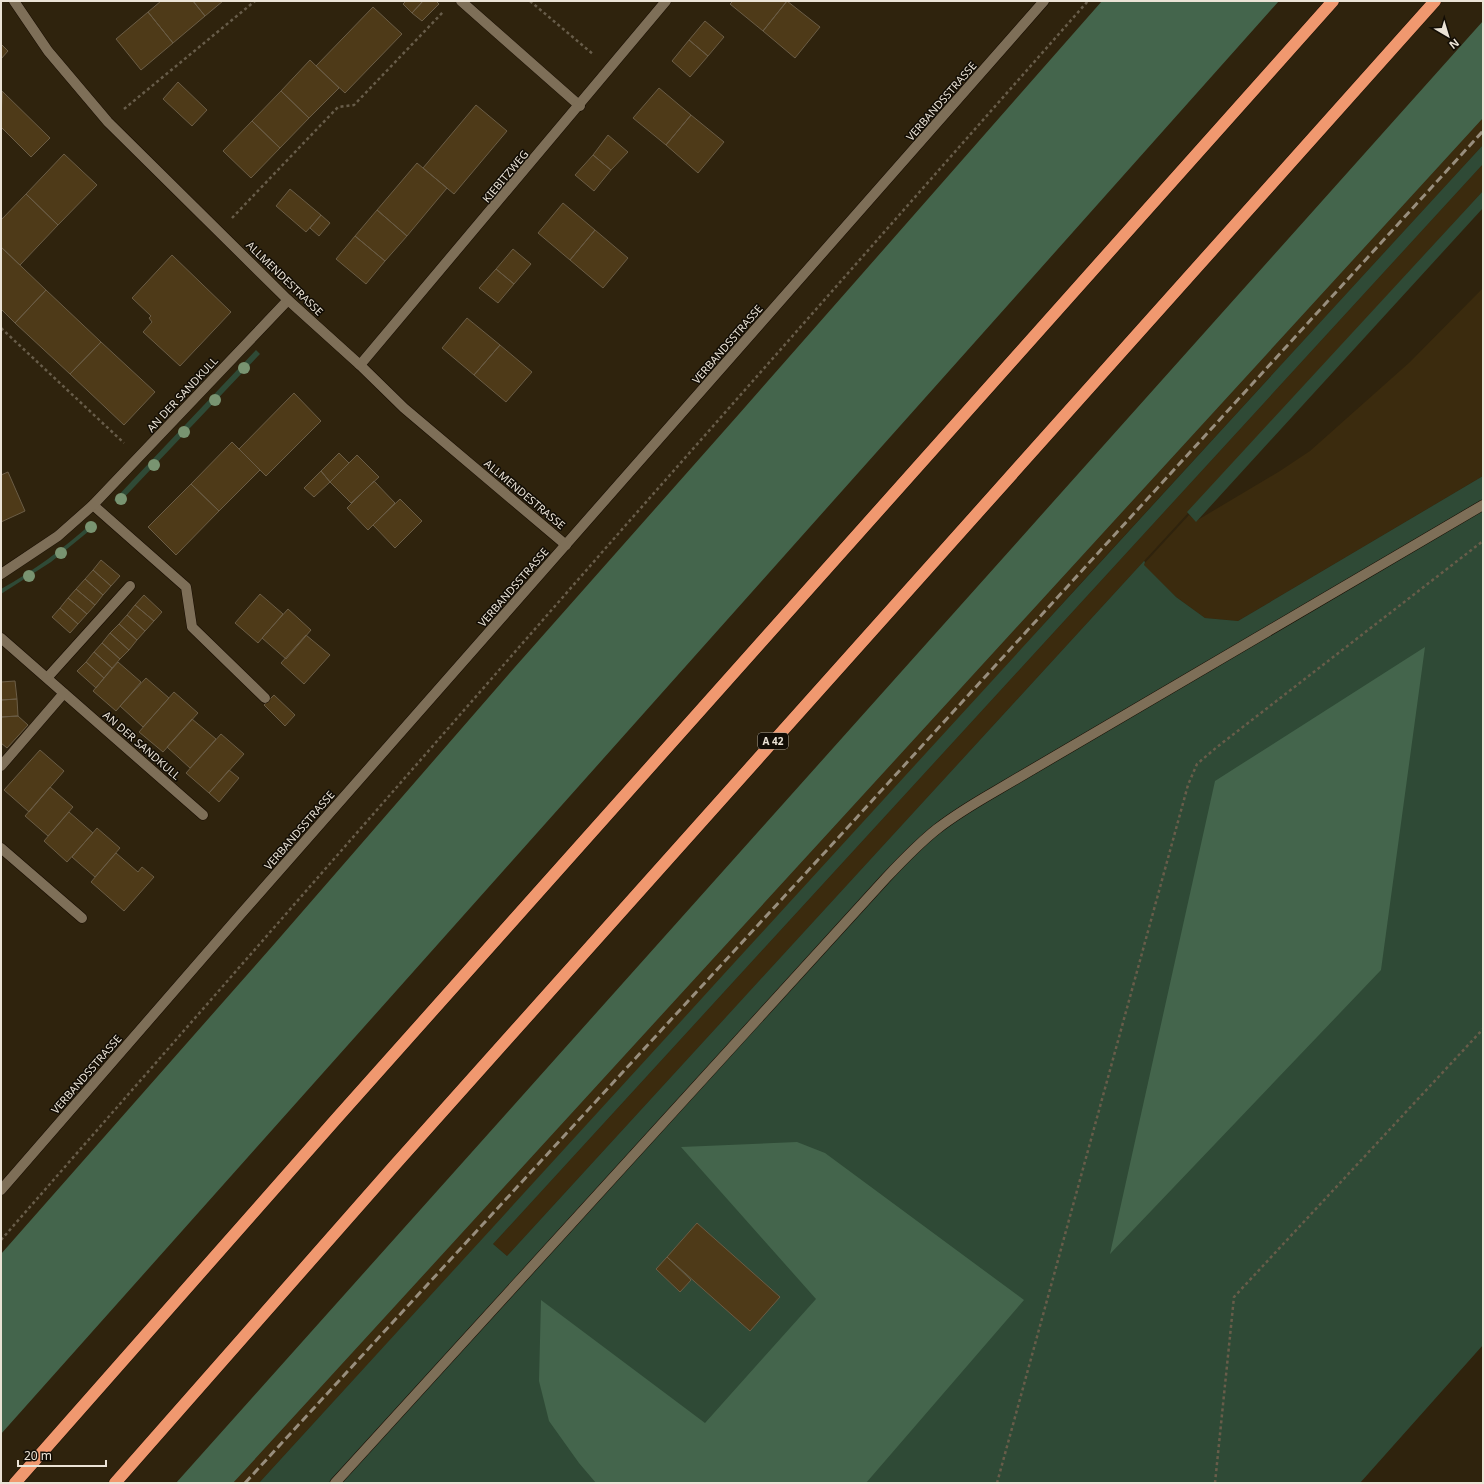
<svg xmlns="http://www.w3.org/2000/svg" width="1484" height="1484" viewBox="0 0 1484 1484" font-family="'Noto Sans',sans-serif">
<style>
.built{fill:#3b2b0e}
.green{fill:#2f4a36}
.forest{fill:#44654c}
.building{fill:#4e3a18;stroke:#6b5d46}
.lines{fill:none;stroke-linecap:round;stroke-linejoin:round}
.service-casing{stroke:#170c00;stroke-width:11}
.minor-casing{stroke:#170c00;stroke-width:11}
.tertiary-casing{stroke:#170c00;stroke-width:11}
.secondary-casing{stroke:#170c00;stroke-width:11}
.motorway-casing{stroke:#170c00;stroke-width:13}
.path{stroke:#685d4a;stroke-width:2.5;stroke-dasharray:3 3;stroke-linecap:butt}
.service{stroke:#7e6f58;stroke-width:10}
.minor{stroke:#7e6f58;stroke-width:10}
.tertiary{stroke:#7e6f58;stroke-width:10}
.secondary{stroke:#7e6f58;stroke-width:10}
.motorway{stroke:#f0986f;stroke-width:12}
.rail{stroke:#988e7d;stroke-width:3;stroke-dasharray:8 4;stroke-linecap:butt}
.tree{fill:#799471}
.labels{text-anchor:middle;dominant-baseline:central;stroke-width:3;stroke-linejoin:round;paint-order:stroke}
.shield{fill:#120d05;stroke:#aaa397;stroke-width:1}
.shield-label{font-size:10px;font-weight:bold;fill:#ebe3d6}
.street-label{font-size:11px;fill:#ebe3d6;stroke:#120d05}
</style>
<rect width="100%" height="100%" fill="#2f230d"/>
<path class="built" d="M1483 118V145L1080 584 936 744 259 1483H233Z
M1483 164V191L751 990 507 1256 493 1244Z
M1483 288V476L1238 621 1205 618 1176 597 1143 565 1189 515 1196 521 1280 471 1310 451 1410 362Z"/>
<path class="green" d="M1483 145V164L493 1244 507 1256 1144 561 1145 562 1144 565 1176 597 1205 618 1238 621 1483 476V1345L1360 1483H259C667 1037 1074 590 1483 145Z
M1483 191V208L1196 522 1187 512Z
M256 350 260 354 118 504 114 500Z
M92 523 94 527 51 562 1 594V589C34 571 64 548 92 523Z"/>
<path class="forest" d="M1102 1H1279L1 1434V1254L276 942 515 667 739 414Z
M1483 21V118L233 1483H176Z
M1425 647 1381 970 1110 1254 1215 781Z
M797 1142 825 1153 1024 1300 866 1483H596L579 1463 549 1421 539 1381 541 1300 705 1423 816 1299 681 1147Z"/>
<path class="building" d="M161 1H193L205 16 173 43 148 12Z
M193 1H223L205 16Z
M406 1H423L412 13 403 4Z
M423 1H436L439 4 422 21 412 13Z
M733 1H787L763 31 730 4Z
M787 1 820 27 795 58 763 31Z
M373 7 402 34 345 93 316 66Z
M148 12 173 43 141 70 116 39Z
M705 21 724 37 708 56 689 40Z
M689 40 708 56 690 77 672 61Z
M1 44 8 51 1 59Z
M310 60 339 88 309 118 281 91Z
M178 82 207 110 192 126 163 99Z
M659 88 691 115 666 145 633 118Z
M2 91 50 138 31 157 1 127Z
M281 91 309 118 280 148 252 121Z
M476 105 507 131 454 194 423 168Z
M691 115 724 142 698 173 666 145Z
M252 121 280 148 251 178 223 151Z
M608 135 628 152 611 170 593 155Z
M64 154 97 185 58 225 26 194Z
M593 155 611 170 594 191 575 175Z
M417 163 447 188 407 236 377 210Z
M290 189 321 215 306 232 276 206Z
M26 194 58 225 20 265 1 247V220Z
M563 203 595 230 570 260 538 233Z
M377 210 407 236 385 261 355 236Z
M321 215 330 223 319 236 310 228Z
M595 230 628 258 603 288 570 260Z
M355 236 385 261 366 284 336 259Z
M1 247 46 290 15 323 1 309Z
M513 249 531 264 514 284 496 269Z
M172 255 231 312 180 366 143 332 152 322 149 318 151 316 132 298Z
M496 269 514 284 498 303 479 288Z
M46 290 101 342 70 374 15 323Z
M467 318 500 345 474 375 442 348Z
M101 342 155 392 124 425 70 374Z
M500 345 532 372 506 402 474 375Z
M294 393 321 421 266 476 239 449Z
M232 442 260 470 219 511 191 484Z
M339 453 349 463 330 482 321 471Z
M357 455 379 477 351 503 330 482Z
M321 471 330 482 314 497 304 488Z
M8 472 25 511 1 522V475Z
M374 481 395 503 368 530 347 508Z
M191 484 219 511 176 555 148 527Z
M400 499 422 521 395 548 373 525Z
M101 560 120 576 111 586 93 570Z
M93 570 111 586 103 595 85 579Z
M85 579 103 595 95 605 76 589Z
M76 589 95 605 87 614 68 598Z
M260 594 283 614 258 643 235 623Z
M144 595 162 612 154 621 135 605Z
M68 598 87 614 78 624 60 608Z
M135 605 154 621 145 631 127 615Z
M60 608 78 624 70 633 52 617Z
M288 609 311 630 286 659 262 638Z
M127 615 145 631 137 640 119 624Z
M119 624 137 640 129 650 110 633Z
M110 633 129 650 120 659 102 643Z
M306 635 330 655 304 684 281 663Z
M102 643 120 659 112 668 94 652Z
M94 652 112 668 104 678 86 662Z
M86 662 104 678 96 688 77 671Z
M118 662 141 682 116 711 93 691Z
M146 678 169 698 143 727 120 706Z
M15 681 17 699 1 700V682Z
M174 692 198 713 163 752 139 732Z
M274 695 295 715 285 726 264 705Z
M17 699 18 716 1 717V700Z
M18 716 28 725 7 748 1 743V717Z
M192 719 216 739 190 768 167 747Z
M221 734 244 754 209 793 186 773Z
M40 750 64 771 29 812 4 790Z
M229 770 239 778 219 802 209 793Z
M50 787 73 807 48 836 25 816Z
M69 812 93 833 67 862 44 841Z
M97 828 120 848 95 877 72 857Z
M116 853 138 872 142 867 154 877 124 911 91 882Z
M697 1223 780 1297 750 1331 667 1257Z
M667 1257 691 1280 680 1292 656 1269Z"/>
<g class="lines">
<g class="service-casing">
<path id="service" d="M461 1 580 106
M93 505 186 587 192 627 265 698
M1 638 203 815
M47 678 130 586
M1 766 64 693
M1 848 82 918
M335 1483 886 878C902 861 918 844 937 829 955 815 975 803 994 792L1483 505"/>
</g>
<g class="minor-casing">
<path id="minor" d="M360 365 666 1
M1 574 58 536 93 505 288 300"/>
</g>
<g class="tertiary-casing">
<path id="tertiary" d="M14 1 48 51 108 122 288 300 360 365 404 408 566 545"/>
</g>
<g class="secondary-casing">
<path id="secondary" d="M1 1190 240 915 1044 1"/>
</g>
<g class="motorway-casing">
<path id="motorway" d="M15 1483 336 1119 1333 1
M115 1483 393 1167 1435 1"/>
</g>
<path class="path" d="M530 1 594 55
M124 109 255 1
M232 218 338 107 354 105 444 11
M1 328 124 443
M1 1240 625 526 1088 1
M997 1483 1188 785 1197 764 1217 747 1483 541
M1215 1483 1234 1297 1483 1029"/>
<use href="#service" class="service"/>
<use href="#minor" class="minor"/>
<use href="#tertiary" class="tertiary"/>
<use href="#secondary" class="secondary"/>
<use href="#motorway" class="motorway"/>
<path class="rail" d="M245 1483 838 838 1483 131"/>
</g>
<g class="tree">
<circle cx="244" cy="368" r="6"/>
<circle cx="215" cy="400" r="6"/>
<circle cx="184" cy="432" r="6"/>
<circle cx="154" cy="465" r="6"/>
<circle cx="121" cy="499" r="6"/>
<circle cx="91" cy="527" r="6"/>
<circle cx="61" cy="553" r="6"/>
<circle cx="29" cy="576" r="6"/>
</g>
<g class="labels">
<rect class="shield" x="758" y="733" width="30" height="16" rx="3"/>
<g class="shield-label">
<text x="773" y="741">A 42</text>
</g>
<g class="street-label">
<text transform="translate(941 101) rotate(-49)">VERBANDSSTRASSE</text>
<text transform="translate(505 176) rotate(-50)">KIEBITZWEG</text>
<text transform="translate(285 278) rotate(44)">ALLMENDESTRASSE</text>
<text transform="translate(727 344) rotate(-49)">VERBANDSSTRASSE</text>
<text transform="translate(182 394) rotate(-47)">AN DER SANDKULL</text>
<text transform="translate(525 494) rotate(40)">ALLMENDESTRASSE</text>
<text transform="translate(513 587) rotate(-49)">VERBANDSSTRASSE</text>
<text transform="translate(142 745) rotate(41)">AN DER SANDKULL</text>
<text transform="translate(299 830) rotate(-49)">VERBANDSSTRASSE</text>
<text transform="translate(86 1074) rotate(-49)">VERBANDSSTRASSE</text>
</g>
</g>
<rect width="1484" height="1484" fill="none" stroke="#ebe3d6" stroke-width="4"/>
<g transform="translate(1448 36) rotate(142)" stroke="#120d05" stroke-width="3" paint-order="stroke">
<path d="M0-3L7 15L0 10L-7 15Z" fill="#ebe3d6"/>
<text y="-6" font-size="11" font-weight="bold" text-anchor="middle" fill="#ebe3d6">N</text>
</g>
<path d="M18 1460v6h88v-6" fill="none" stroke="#ebe3d6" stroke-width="2"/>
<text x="24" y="1460" font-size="12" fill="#ebe3d6" stroke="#120d05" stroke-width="3" paint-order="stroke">20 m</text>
</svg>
